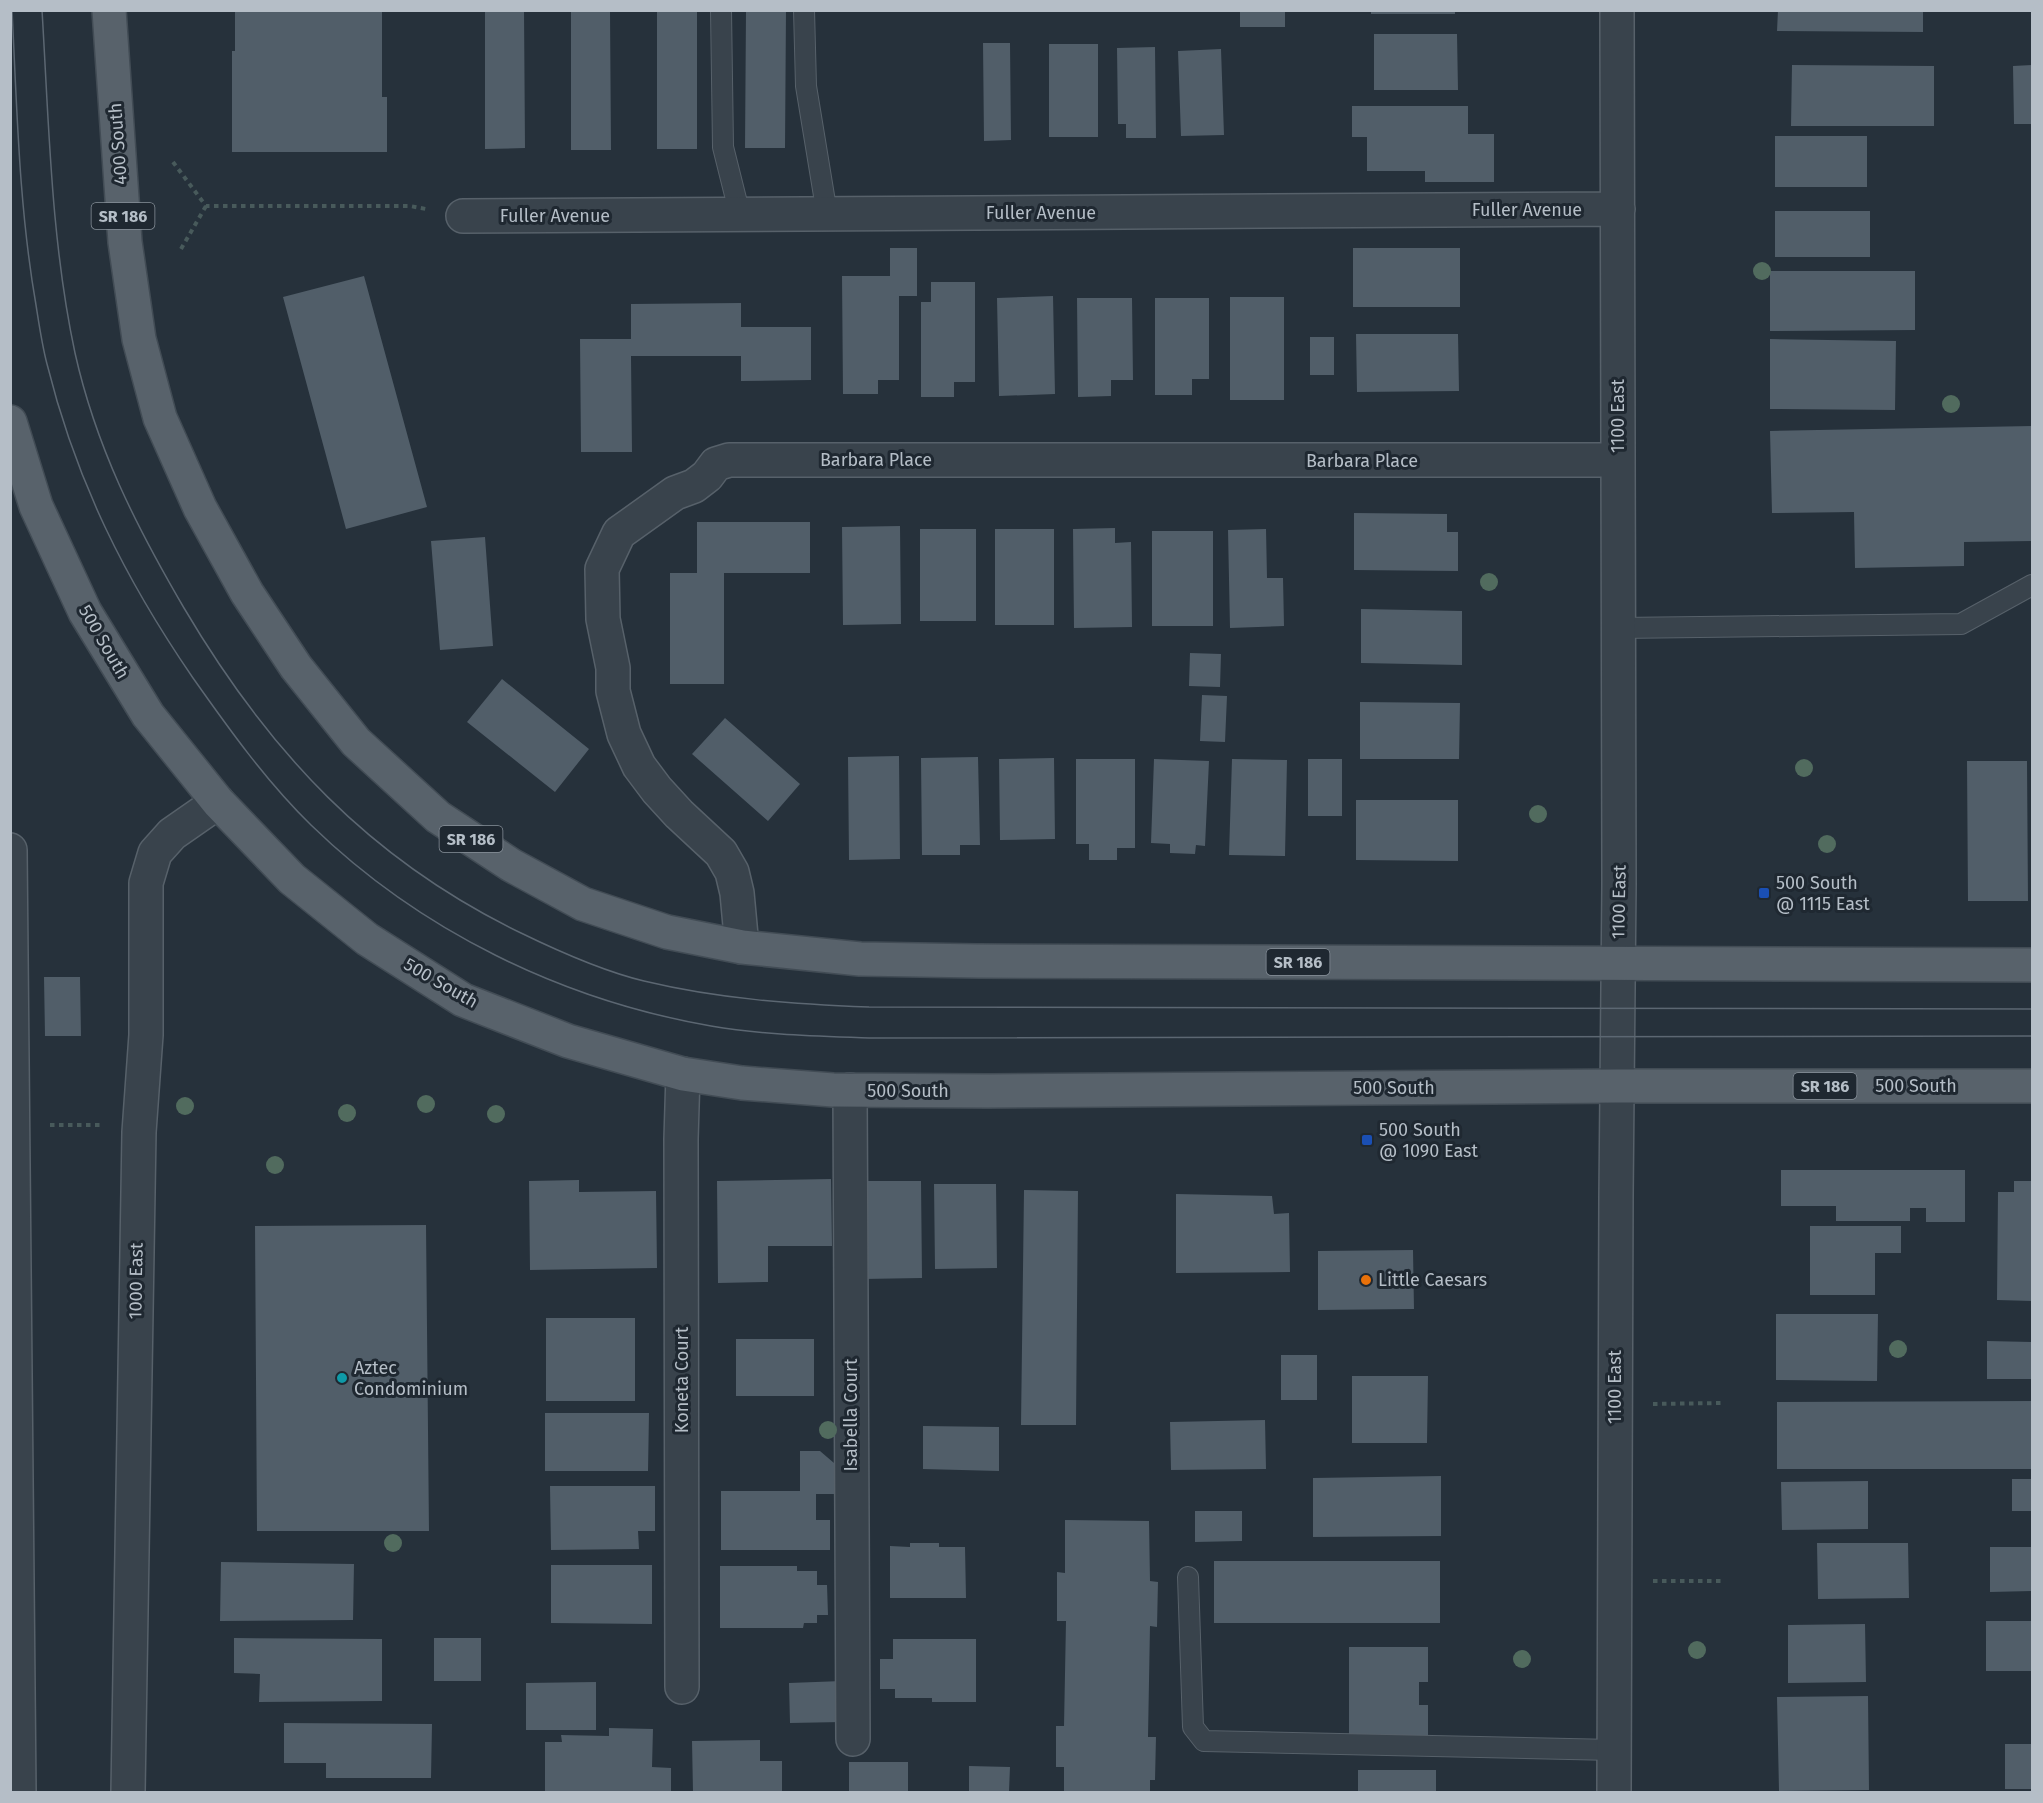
<svg xmlns="http://www.w3.org/2000/svg" width="2043" height="1803" viewBox="0 0 2043 1803" font-family="'Fira Sans',sans-serif">
<style>
.building{fill:#515e69}
.lines{fill:none;stroke-linecap:round;stroke-linejoin:round}
.service-casing{stroke:#57616a;stroke-width:22}
.minor-casing{stroke:#57616a;stroke-width:36}
.primary-casing{stroke:#424c55;stroke-width:36}
.path{stroke:#485a5b;stroke-width:4;stroke-dasharray:4.5 4.5;stroke-linecap:butt}
.service{stroke:#39434c;stroke-width:20}
.minor{stroke:#39434c;stroke-width:33}
.primary{stroke:#58626b;stroke-width:33}
.tram{stroke:#5c6772;stroke-width:1.5}
.tree{fill:#516b5e}
.transit-dot{fill:#1a4fb4;stroke:#1f2831;stroke-width:2}
.food-dot{fill:#e8710a;stroke:#1f2831;stroke-width:2}
.culture-dot{fill:#0f9aa8;stroke:#1f2831;stroke-width:2}
.labels{text-anchor:middle;dominant-baseline:central;stroke-width:6;stroke-linejoin:round;paint-order:stroke}
.shield{fill:#1f2831;stroke:#88919a;stroke-width:1.5}
.shield-label{font-size:16px;font-weight:bold;fill:#b5bec7}
.street-label{font-size:18px;fill:#b5bec7;stroke:#1f2831}
.poi-label{font-size:18px;fill:#b5bec7;stroke:#1f2831;text-anchor:start}
</style>
<rect width="100%" height="100%" fill="#26313b"/>
<path class="building" d="M235 10H382V97H387V152H232V51H235Z
M485 10H524L525 148 485 149Z
M571 10H610L611 150H571Z
M657 10H697V149H657Z
M746 10H786L785 148H745Z
M1240 10H1285V27H1240Z
M1371 10H1455V14H1371Z
M1778 10H1923V32L1777 31Z
M1374 34H1457L1458 90H1374Z
M983 43H1010L1011 140 984 141Z
M1049 44H1098V137H1049Z
M1155 47 1156 138H1126V124H1118L1117 48Z
M1221 49 1224 135 1181 136 1178 51Z
M1792 65 1934 66V126H1791Z
M2032 65V124H2014L2013 66Z
M1352 106H1468V134H1494V182H1425V171H1367V137H1352Z
M1775 136H1867V187H1775Z
M1775 211H1870V257H1775Z
M890 248H917V296H899V380H878V394H843L842 276H890Z
M1353 248H1460V307H1353Z
M1770 271H1915V330L1770 331Z
M364 276 427 507 346 529 283 297Z
M931 282H975V382H954V397H921V302H931Z
M1053 296 1055 394 999 396 997 298Z
M1230 297H1284V400H1230Z
M1077 298H1132L1133 380H1111V396L1078 397Z
M1155 298H1209V379H1192V395H1155Z
M741 303V327H811V380L741 381V356H631L632 452H581L580 339H631V304Z
M1356 334H1458L1459 391 1357 392Z
M1310 337H1334V375H1310Z
M1770 339 1896 341 1895 410 1770 409Z
M2032 426V541L1964 542V566L1855 568 1854 512 1772 513 1770 431Z
M1354 513 1447 514V532H1458V571L1354 570Z
M697 522H810V573H724V684H670V573H697Z
M900 526 901 624 843 625 842 527Z
M1115 528V543L1131 542 1132 627 1074 628 1073 529Z
M920 529H976V621H920Z
M995 529H1054V625H995Z
M1266 529 1267 578H1283L1284 626 1230 628 1228 530Z
M1152 531H1213V626H1152Z
M485 537 493 646 440 650 431 541Z
M1361 609 1462 611V665L1361 663Z
M1190 653 1221 654 1220 687 1189 686Z
M502 679 589 749 555 792 467 722Z
M1202 695 1227 696 1225 742 1200 741Z
M1360 702 1460 703 1459 759H1360Z
M725 718 800 784 768 821 692 754Z
M899 756 900 859 849 860 848 757Z
M978 757 980 845H960V855H922L921 758Z
M1054 758 1055 839 1000 840 999 759Z
M1076 759H1135V848H1117V860H1089V844H1076Z
M1154 759 1209 761 1205 846 1196 845 1195 854 1170 853V844L1151 843Z
M1232 759 1287 760 1285 856 1229 855Z
M1308 759H1342V816H1308Z
M1967 761H2027L2028 901H1968Z
M1356 800H1458V861L1356 860Z
M44 977H80L81 1036H45Z
M1781 1170H1965V1222H1926V1208H1910V1221H1836V1206H1781Z
M831 1179 832 1246H768V1282L718 1283 717 1181Z
M579 1180V1192L656 1191 657 1268 530 1270 529 1181Z
M862 1181H921L922 1278 863 1279Z
M2014 1181H2032V1301L1997 1300 1998 1192H2014Z
M934 1184H996L997 1268 935 1269Z
M1024 1190 1078 1191 1076 1425H1021Z
M1176 1194 1272 1196 1274 1214 1289 1213 1290 1272 1176 1273Z
M426 1225 429 1531H257L255 1226Z
M1810 1226H1901V1253H1875V1295H1810Z
M1413 1250 1414 1309 1318 1310V1251Z
M1776 1314H1878L1877 1381 1776 1380Z
M546 1318H635V1401H546Z
M736 1339H814V1396H736Z
M1987 1341 2032 1342V1379H1987Z
M1281 1355H1317V1400H1281Z
M1352 1376H1428L1427 1443H1352Z
M2032 1401V1469H1777V1402Z
M545 1413H649L648 1471H545Z
M1265 1420 1266 1469 1171 1470 1170 1422Z
M923 1426 999 1427V1471L923 1469Z
M800 1451H820L834 1463H843V1478H835V1494H816V1520H830V1550H721V1491H800Z
M1441 1476V1536L1313 1537V1478Z
M2012 1479H2032V1511H2012Z
M1868 1481V1529L1782 1530 1781 1482Z
M550 1486H655V1531H638L639 1549 551 1550Z
M1195 1511H1242V1541L1195 1542Z
M1065 1520 1149 1521 1150 1581 1158 1582 1157 1627 1150 1626 1148 1737H1156L1155 1780H1150V1792H1064V1767H1056V1726H1064L1066 1621H1057V1572L1065 1573Z
M910 1543H939V1547H965L966 1598H890V1546L910 1547Z
M1817 1543H1908L1909 1598 1818 1599Z
M1990 1547H2032V1591L1990 1592Z
M1214 1561H1440V1623H1214Z
M221 1562 354 1564 353 1620 220 1621Z
M551 1565H652V1624L551 1623Z
M720 1566H797V1571H817V1585H827L828 1615H817V1623H804L803 1628H720Z
M1986 1621H2032V1671H1986Z
M1865 1624 1866 1682 1788 1683V1625Z
M234 1638 382 1639V1701L259 1702 260 1674 234 1673Z
M434 1638H481V1681H434Z
M893 1639H976V1702H932V1698H895V1689H880V1659H893Z
M1349 1647H1428V1682H1419V1705H1428V1742H1349Z
M842 1681V1722L790 1723 789 1683Z
M596 1682V1730H526V1683Z
M1868 1696 1869 1790 1779 1791 1777 1697Z
M284 1723 432 1724 431 1778H326V1763H284Z
M609 1728 653 1729 652 1767 671 1768V1792H545V1742H562L561 1735 609 1736Z
M760 1740V1761H782V1792H693L692 1741Z
M2005 1744H2032V1789H2005Z
M849 1762H908V1792H849Z
M969 1766 1010 1767 1009 1792H969Z
M1358 1770H1436V1792H1358Z"/>
<g class="lines">
<g class="service-casing">
<path id="service" d="M721 10 723 147 740 215
M804 10 806 86 827 214
M1619 628 1961 624 2032 585
M1188 1577 1193 1727 1204 1741 1614 1750"/>
</g>
<g class="minor-casing">
<path id="minor" d="M463 216 1618 209
M10 850 19 1792
M742 947 737 893 732 872 721 853 679 814 657 790 639 766 624 734 613 691V668L603 619 602 569 619 533 675 493 694 486 707 476 716 464 729 460H1618
M850 1090 853 1739
M682 1687 681 1139 683 1074
M128 1792 139 1132 146 1035V883L155 853 172 834 218 802
M1614 1792 1616 1197 1619 884 1617 10"/>
</g>
<g class="primary-casing">
<path id="primary" d="M109 10 125 242 139 339 160 418 200 508 247 593 296 667 356 742 438 817 511 865 583 904 667 932 742 947 860 959 978 961 2032 965
M10 422 36 506 85 612 148 715 218 802 292 879 367 939 463 1000 568 1041 683 1074 742 1083 833 1090 988 1091 1617 1086H2032"/>
</g>
<path class="path" d="M173 162 206 206H410L426 209
M181 249 206 206
M50 1125H102
M1653 1404 1722 1403
M1653 1581H1721"/>
<use href="#service" class="service"/>
<use href="#minor" class="minor"/>
<use href="#primary" class="primary"/>
<path class="tram" d="M12 10C17 109 19 208 36 305 39 324 42 345 47 364 76 481 125 579 193 678 229 729 266 781 311 825 420 931 562 1000 711 1026 763 1035 817 1036 869 1038L2032 1036
M42 10C49 125 51 241 75 353 96 447 136 526 184 608 269 752 370 860 521 933 560 952 602 971 644 981 719 999 793 1004 869 1007L2032 1009"/>
</g>
<g class="tree">
<circle cx="1762" cy="271" r="9"/>
<circle cx="1951" cy="404" r="9"/>
<circle cx="1489" cy="582" r="9"/>
<circle cx="1804" cy="768" r="9"/>
<circle cx="1538" cy="814" r="9"/>
<circle cx="1827" cy="844" r="9"/>
<circle cx="426" cy="1104" r="9"/>
<circle cx="185" cy="1106" r="9"/>
<circle cx="347" cy="1113" r="9"/>
<circle cx="496" cy="1114" r="9"/>
<circle cx="275" cy="1165" r="9"/>
<circle cx="1898" cy="1349" r="9"/>
<circle cx="828" cy="1430" r="9"/>
<circle cx="393" cy="1543" r="9"/>
<circle cx="1697" cy="1650" r="9"/>
<circle cx="1522" cy="1659" r="9"/>
</g>
<g class="transit-dot">
<rect x="1758" y="887" width="12" height="12" rx="3"/>
<rect x="1361" y="1134" width="12" height="12" rx="3"/>
</g>
<circle class="food-dot" cx="1366" cy="1280" r="6"/>
<circle class="culture-dot" cx="342" cy="1378" r="6"/>
<g class="labels">
<g class="shield">
<rect x="91.5" y="203" width="63" height="26" rx="4.5"/>
<rect x="439.5" y="826" width="63" height="26" rx="4.5"/>
<rect x="1266.5" y="949" width="63" height="26" rx="4.5"/>
<rect x="1793.5" y="1073" width="63" height="26" rx="4.5"/>
</g>
<g class="shield-label">
<text x="123" y="216">SR 186</text>
<text x="471" y="839">SR 186</text>
<text x="1298" y="962">SR 186</text>
<text x="1825" y="1086">SR 186</text>
</g>
<g class="street-label">
<text transform="translate(118 144) rotate(-94)">400 South</text>
<text x="1527" y="210">Fuller Avenue</text>
<text x="1041" y="213">Fuller Avenue</text>
<text x="555" y="216">Fuller Avenue</text>
<text transform="translate(1618 416) rotate(-90)">1100 East</text>
<text x="876" y="460">Barbara Place</text>
<text x="1362" y="461">Barbara Place</text>
<text transform="translate(104 642) rotate(60)">500 South</text>
<text transform="translate(1619 902) rotate(-89)">1100 East</text>
<text transform="translate(441 983) rotate(30)">500 South</text>
<text x="1916" y="1086">500 South</text>
<text x="1394" y="1088">500 South</text>
<text x="908" y="1091">500 South</text>
<text transform="translate(136 1281) rotate(-89)">1000 East</text>
<text transform="translate(682 1380) rotate(-90)">Koneta Court</text>
<text transform="translate(1615 1387) rotate(-90)">1100 East</text>
<text transform="translate(851 1415) rotate(-90)">Isabella Court</text>
</g>
<g class="poi-label">
<text x="1776" y="883">500 South<tspan x="1776" dy="21">@ 1115 East</tspan></text>
<text x="1379" y="1130">500 South<tspan x="1379" dy="21">@ 1090 East</tspan></text>
<text x="1378" y="1280">Little Caesars</text>
<text x="354" y="1368">Aztec<tspan x="354" dy="21">Condominium</tspan></text>
</g>
</g>
<rect width="2043" height="1803" fill="none" stroke="#b5bec7" stroke-width="24"/>
</svg>
